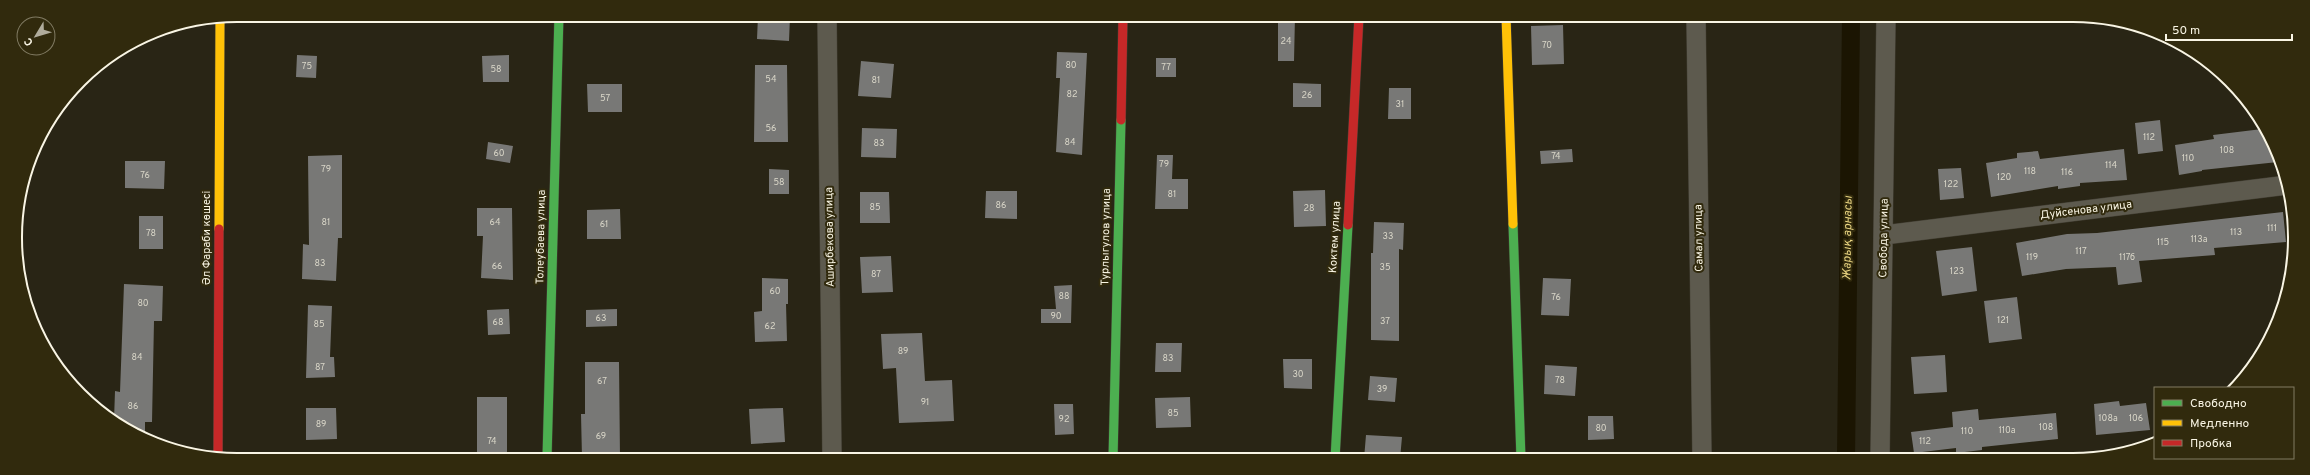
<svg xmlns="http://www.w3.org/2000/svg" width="2310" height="475" viewBox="0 0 2310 475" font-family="Overpass,sans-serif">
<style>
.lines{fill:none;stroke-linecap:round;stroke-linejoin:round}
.canal{stroke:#1b1502;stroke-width:18}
.building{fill:#787876}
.street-casing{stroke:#444035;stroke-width:20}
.fast-casing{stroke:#444035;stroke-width:10}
.slow-casing{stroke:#444035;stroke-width:10}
.jam-casing{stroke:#444035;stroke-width:10}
.street{stroke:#5d5a4e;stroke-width:19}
.fast{stroke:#4caf50;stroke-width:9}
.slow{stroke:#ffc107;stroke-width:9}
.jam{stroke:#c62828;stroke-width:9}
.labels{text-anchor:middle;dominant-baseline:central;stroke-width:4;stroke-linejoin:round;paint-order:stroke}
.number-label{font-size:9px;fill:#d9d6c8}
.street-label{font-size:11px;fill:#f9f5e4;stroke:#312a0d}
.water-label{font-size:12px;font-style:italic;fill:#ebd682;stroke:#312a0d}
.rim{fill:none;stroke:#f9f5e4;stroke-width:2}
</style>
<rect width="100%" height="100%" fill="#292515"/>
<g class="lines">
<path class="canal" d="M1846 459 1851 17"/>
</g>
<path class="building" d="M758 16H790L789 41 757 39Z
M1278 16H1295L1294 61H1278Z
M1563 25 1564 64 1532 65 1531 26Z
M1057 52 1087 53 1082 155 1056 152 1060 78H1056Z
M297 55 317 56 316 78 296 77Z
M509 55V82H483L482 56Z
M1156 58H1176V77H1156Z
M861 61 894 64 891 98 858 96Z
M755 65H787L788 142H754Z
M1293 83 1321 84V107H1293Z
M587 84H622V112H588Z
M1389 88H1411V119H1388Z
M2160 120 2163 151 2138 154 2135 123Z
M862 128 897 129 896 158 861 157Z
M2262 129 2278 162 2202 170V171L2179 175 2175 145 2214 139 2213 135Z
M488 142 513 146 510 163 486 159Z
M1572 149 1573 162 1541 164 1540 151Z
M2124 149 2127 180 2080 183V186L2058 189V186L1991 197 1986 163 2017 158V153L2038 151 2040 159Z
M342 155V238H338L336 281 302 279 303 244 309 245 308 156Z
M1157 155H1173L1172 179H1188V209H1155Z
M125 161H165L164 189 125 188Z
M1961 168 1964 198 1940 200 1938 169Z
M769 169 789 170V194H769Z
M1325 190 1326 226 1294 227 1293 191Z
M986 191H1017V219L985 218Z
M860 192H889L890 223H860Z
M477 208H512L513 280 481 278 483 236H477Z
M620 209 621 239H587V210Z
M2283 212 2286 242 2214 248 2215 255 2139 261 2142 282 2118 285 2116 267 2066 269 2022 276 2016 243 2067 234 2097 233Z
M139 216H163V249H139Z
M1374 222 1404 223 1403 250 1399 249V341L1371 340V253H1373Z
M1972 247 1977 291 1942 296 1936 251Z
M891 256 893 292 862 293 860 257Z
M762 278 788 279V304H786L787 341 755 342 754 312 762 311Z
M1543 278 1571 279 1569 316 1541 315Z
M124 284 163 286 162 321H154L152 422H145V436L126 430 114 420 115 391 120 392Z
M1072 285 1071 323H1041V309H1056L1054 286Z
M2017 297 2022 339 1989 343 1984 301Z
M308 305 332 306 330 357H334L335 377 306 378Z
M509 309 510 334 488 335 487 310Z
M617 309V326L586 327V310Z
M922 333 925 381 952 380 954 421 899 423 896 368 883 369 881 334Z
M1156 343H1182L1181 372H1155Z
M1945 355 1947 392 1914 394 1911 357Z
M1283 359H1312V389L1284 388Z
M585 362H619L620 458H582L581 414H585Z
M1545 365 1577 367 1575 396 1544 394Z
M1370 376 1397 378 1395 402 1368 400Z
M477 397H507V458H477Z
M1190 397 1191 427 1156 428 1155 398Z
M2119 401 2120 406 2146 403 2150 430 2096 435 2094 404Z
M1054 404H1073L1074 434 1055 435Z
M306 408H336L337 439 306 440Z
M783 408 785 442 751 444 749 409Z
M1978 409 1979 420 2056 413 2058 439 1982 447V450L1956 453V448L1914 453 1911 432 1953 427 1952 412Z
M1588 416H1613L1614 439 1588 440Z
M1366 435 1402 437 1400 459H1364Z"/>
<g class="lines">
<g class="street-casing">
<path id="street" d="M827 16 832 459
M1696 16 1702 459
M1884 235 2288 185
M1880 459 1886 17"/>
</g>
<g class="fast-casing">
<path id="fast" d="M1513 224 1521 459
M547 458 559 15
M1113 459 1121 120
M1335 459 1348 225"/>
</g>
<g class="slow-casing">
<path id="slow" d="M1506 16 1513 224
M219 229 220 19"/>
</g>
<g class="jam-casing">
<path id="jam" d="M1121 120 1123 16
M1348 225 1359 16
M218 458 219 229"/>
</g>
<use href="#street" class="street"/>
<use href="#fast" class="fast"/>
<use href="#slow" class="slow"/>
<use href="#jam" class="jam"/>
</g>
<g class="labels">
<g class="number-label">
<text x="1286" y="41">24</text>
<text x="1547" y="45">70</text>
<text x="1071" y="65">80</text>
<text x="307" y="66">75</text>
<text x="1166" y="67">77</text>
<text x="496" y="69">58</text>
<text x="771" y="79">54</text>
<text x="876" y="80">81</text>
<text x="1072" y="94">82</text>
<text x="1307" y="95">26</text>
<text x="605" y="98">57</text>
<text x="1400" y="104">31</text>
<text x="771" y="128">56</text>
<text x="2149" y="137">112</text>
<text x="1070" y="142">84</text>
<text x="879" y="143">83</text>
<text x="2227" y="150">108</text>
<text x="499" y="153">60</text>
<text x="1556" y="156">74</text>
<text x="2188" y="158">110</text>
<text x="1164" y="164">79</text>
<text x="2111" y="165">114</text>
<text x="326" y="169">79</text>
<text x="2030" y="171">118</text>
<text x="2067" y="172">116</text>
<text x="145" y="175">76</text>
<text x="2004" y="177">120</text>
<text x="779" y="182">58</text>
<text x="1951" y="184">122</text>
<text x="1172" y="194">81</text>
<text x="1001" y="205">86</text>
<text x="875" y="207">85</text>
<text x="1309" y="208">28</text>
<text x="326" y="222">81</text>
<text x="495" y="222">64</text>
<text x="604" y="224">61</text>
<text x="2272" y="228">111</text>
<text x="2236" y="232">113</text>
<text x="151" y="233">78</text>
<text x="1388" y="236">33</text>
<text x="2199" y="239">113а</text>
<text x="2163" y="242">115</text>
<text x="2081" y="251">117</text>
<text x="2032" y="257">119</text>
<text x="2127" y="257">117б</text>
<text x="320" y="263">83</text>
<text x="497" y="266">66</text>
<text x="1385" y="267">35</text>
<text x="1957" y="271">123</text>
<text x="876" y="274">87</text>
<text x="775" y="291">60</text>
<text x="1064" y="296">88</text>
<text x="1556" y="297">76</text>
<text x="143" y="303">80</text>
<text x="1056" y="316">90</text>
<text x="601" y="318">63</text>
<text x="2003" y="320">121</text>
<text x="1385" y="321">37</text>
<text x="498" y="322">68</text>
<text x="319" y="324">85</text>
<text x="770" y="326">62</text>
<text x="903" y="351">89</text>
<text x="137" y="357">84</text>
<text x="1168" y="358">83</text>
<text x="320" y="367">87</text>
<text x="1298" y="374">30</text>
<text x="1560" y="380">78</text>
<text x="602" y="381">67</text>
<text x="1382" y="389">39</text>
<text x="925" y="402">91</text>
<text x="133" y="406">86</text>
<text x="1173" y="413">85</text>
<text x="2108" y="418">108а</text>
<text x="2136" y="418">106</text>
<text x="1064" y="419">92</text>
<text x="321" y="424">89</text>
<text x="2046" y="427">108</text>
<text x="1601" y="428">80</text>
<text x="2007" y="430">110а</text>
<text x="1967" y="431">110</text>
<text x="601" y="436">69</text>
<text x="492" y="441">74</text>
<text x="1925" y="441">112</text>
</g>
<g class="street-label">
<text transform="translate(2086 210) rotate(-7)">Дуйсенова улица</text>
<text transform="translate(541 237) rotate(-89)">Толеубаева улица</text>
<text transform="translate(830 237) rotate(-91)">Аширбекова улица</text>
<text transform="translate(1106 237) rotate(-89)">Турлыгулов улица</text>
<text transform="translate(1335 237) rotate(-87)">Коктем улица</text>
<text transform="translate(207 238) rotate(-90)">Әл Фараби көшесі</text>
<text transform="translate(1699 238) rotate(-91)">Самал улица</text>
<text transform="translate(1884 238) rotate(-89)">Свобода улица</text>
</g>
<g class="water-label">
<text transform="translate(1848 238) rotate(-89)">Жарық арнасы</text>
</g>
</g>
<path d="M0 0H2310V475H0ZM237 22H2073A215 215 0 0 1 2288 237V238A215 215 0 0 1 2073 453H237A215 215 0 0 1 22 238V237A215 215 0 0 1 237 22Z" fill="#312a0d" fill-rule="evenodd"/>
<path class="rim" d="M237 22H2073A215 215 0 0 1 2288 237V238A215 215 0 0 1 2073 453H237A215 215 0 0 1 22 238V237A215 215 0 0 1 237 22Z"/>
<rect x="2154" y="387" width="140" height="72" fill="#312a0d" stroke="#817b63"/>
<rect x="2162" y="400" width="20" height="6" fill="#4caf50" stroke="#817b63"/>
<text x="2190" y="407" font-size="12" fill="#f9f5e4">Свободно</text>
<rect x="2162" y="420" width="20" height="6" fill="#ffc107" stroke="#817b63"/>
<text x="2190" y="427" font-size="12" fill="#f9f5e4">Медленно</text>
<rect x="2162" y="440" width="20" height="6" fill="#c62828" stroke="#817b63"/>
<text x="2190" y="447" font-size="12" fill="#f9f5e4">Пробка</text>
<g transform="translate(36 36) rotate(232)"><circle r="19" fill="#312a0d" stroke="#817b63"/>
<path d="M0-3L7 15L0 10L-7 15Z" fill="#b0ac9c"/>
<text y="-6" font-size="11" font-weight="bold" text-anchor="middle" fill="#f9f5e4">С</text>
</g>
<path d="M2166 34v6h126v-6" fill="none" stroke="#f9f5e4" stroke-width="2"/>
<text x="2172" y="34" font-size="12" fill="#f9f5e4" stroke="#312a0d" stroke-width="3" paint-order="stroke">50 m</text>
</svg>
